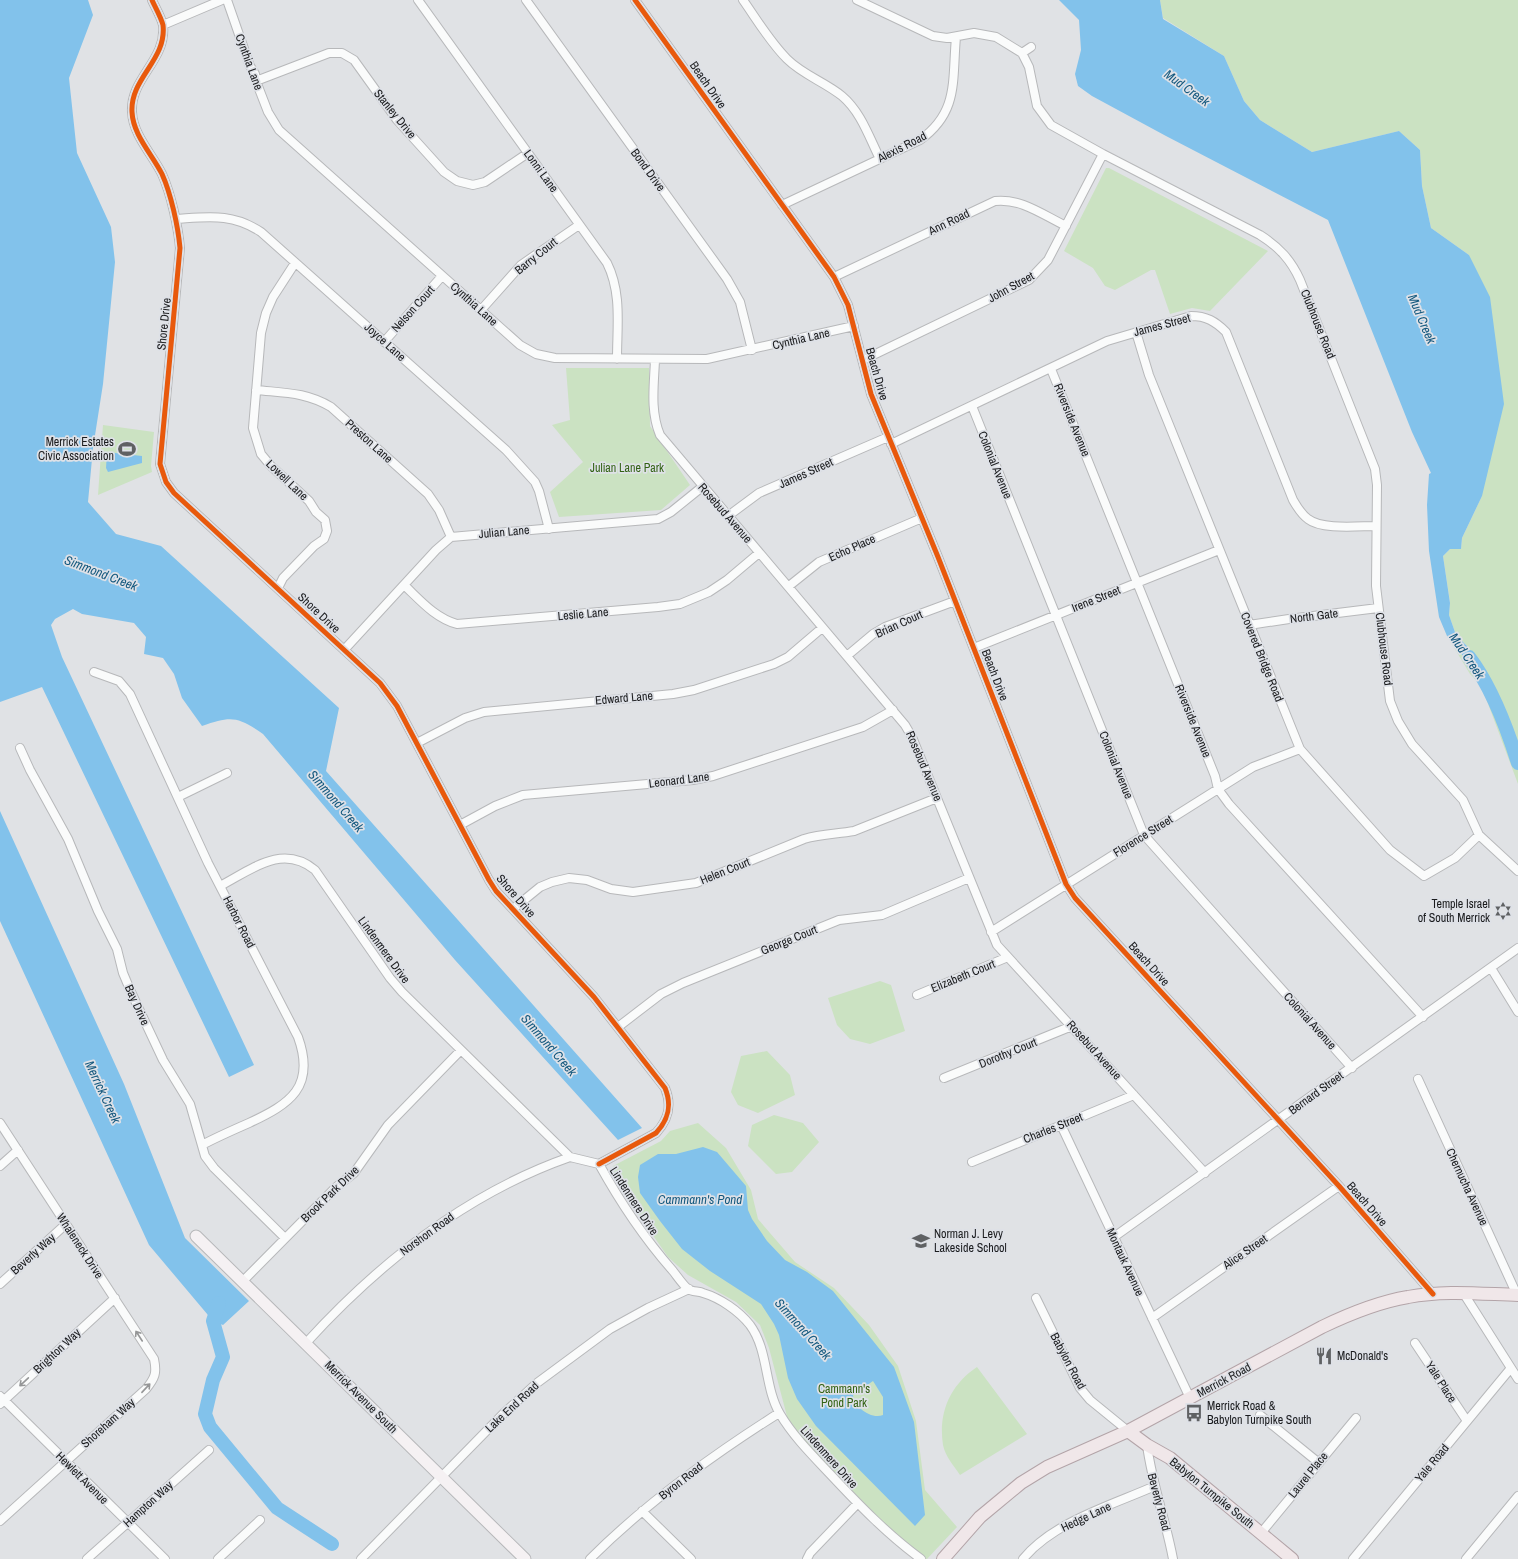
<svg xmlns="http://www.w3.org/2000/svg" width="1518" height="1559" viewBox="0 0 1518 1559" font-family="'Archivo Narrow',sans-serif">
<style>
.green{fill:#cbe2c2}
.water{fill:#82c2eb;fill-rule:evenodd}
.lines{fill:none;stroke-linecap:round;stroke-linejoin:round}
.river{stroke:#82c2eb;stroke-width:14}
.street-casing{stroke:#b7b8ba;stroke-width:10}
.secondary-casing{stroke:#b7b8ba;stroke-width:13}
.primary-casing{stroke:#b3a4a8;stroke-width:14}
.street{stroke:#fafbfb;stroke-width:8}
.secondary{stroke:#f5f1f3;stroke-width:11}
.primary{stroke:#f0e7e9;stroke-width:12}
.cycleway-casing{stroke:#dee1e7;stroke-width:8}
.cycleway{stroke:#e8590c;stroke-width:5}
.oneway{stroke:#959697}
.labels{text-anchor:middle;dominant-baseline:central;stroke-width:3.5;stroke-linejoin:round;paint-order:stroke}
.street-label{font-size:12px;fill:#1a1b1d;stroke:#dee1e7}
.poi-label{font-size:12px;fill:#1a1b1d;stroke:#dee1e7;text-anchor:start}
.park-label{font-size:12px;fill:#326213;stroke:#dee1e7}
.water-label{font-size:13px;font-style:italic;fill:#13587e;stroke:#dee1e7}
</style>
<rect width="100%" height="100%" fill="#e0e2e5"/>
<path class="green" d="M1160 0H1518V784L1481 685 1470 674 1447 636 1472 667 1480 671 1467 646 1456 635 1449 615 1450 602 1443 556 1450 549H1461L1462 538 1482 496 1469 255 1431 228 1422 186 1420 150 1399 131 1312 152 1260 120 1244 101 1224 56 1163 18Z
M1106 168H1109L1268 251 1210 311 1192 308 1170 314 1155 270H1151L1115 290 1105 286 1093 268 1064 251Z
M566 368H649L650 426 690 485 661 510 559 517 550 492 583 462 552 425 570 420Z
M103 425 154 432 151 466 152 472 98 495Z
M880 981 891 985 905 1031 870 1044 850 1039 837 1025 828 998Z
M767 1051 790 1075 795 1095 758 1113 738 1105 731 1092 741 1056Z
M774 1115 803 1123 819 1142 792 1172 776 1174 748 1146 752 1125Z
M698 1123 726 1148 751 1190 758 1219 795 1262 834 1288 869 1325 898 1366 916 1421 925 1490 957 1527 927 1559H923L872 1518 789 1424 769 1348 760 1325 736 1302 688 1275 668 1257 634 1208 613 1174 612 1170 613 1166 661 1141 670 1131Z
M977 1367 1027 1434 960 1475C954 1466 945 1456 943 1445 938 1413 950 1385 977 1367Z"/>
<path class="water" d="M0 0H88L93 15 69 78 77 153 111 227 115 262 103 384 93 448 88 502 116 534 161 546 339 708 326 771 642 1128 618 1140 455 960 263 734C237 716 231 716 202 726L182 698 174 674 163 658 144 654 146 637 134 623 82 614 73 609 55 619 51 625 62 657 254 1065 229 1077 42 687 0 702Z
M1059 0H1160L1163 19 1224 56 1244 101 1260 120 1312 152 1399 131 1420 150 1422 186 1431 228 1469 255 1490 297 1504 404 1482 496 1462 538 1461 549H1450L1443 556 1450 603 1449 615 1456 635 1467 646 1481 672 1472 667 1447 636 1439 617 1429 551 1427 505 1429 474 1431 473 1412 432 1328 220 1166 136 1092 96 1078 86 1075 74 1081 50 1079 20Z
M107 452 142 456V463L108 472 106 468Z
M0 811 124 1084 185 1238 249 1301 223 1325 213 1321 149 1245 0 921Z
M703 1147 717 1152 746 1186 748 1210 752 1219 767 1241 785 1260 807 1272 833 1291 894 1367 914 1422 925 1515 915 1526 816 1426 797 1399 788 1378 779 1335 774 1324 761 1304 710 1271 682 1249 660 1221 640 1193 638 1177 640 1165 658 1154H676ZM873 1381 883 1397V1415C871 1420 853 1406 853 1395Z"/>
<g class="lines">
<path class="river" d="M1469 657C1491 686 1507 728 1518 763
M219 1303 213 1321 223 1357 213 1380 205 1414 210 1427 277 1508 332 1544"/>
<g class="street-casing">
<path id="street" d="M152 0C155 7 161 17 163 25 167 60 130 78 132 112 133 135 152 154 162 174 171 194 178 226 180 248L160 464 166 482 174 493 380 683 397 706 489 880 496 891 594 997 665 1088C672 1105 669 1119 656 1133L599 1164
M227 0 250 66 255 74 256 81 268 112 279 130 520 345 536 354 555 358 707 359 854 326
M418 0 607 263C622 293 617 326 617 359
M526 0 727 279 740 302 752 350
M635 0 834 277 848 305 871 394 938 557 1066 884 1075 898 1339 1186 1433 1294
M743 0C757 20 770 42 787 59 803 75 825 82 842 96 861 112 869 137 880 159
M857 0 933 36 947 38 974 33 996 37 1022 53 1029 67 1037 106 1051 125 1103 154 1260 235C1279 247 1291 260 1300 280L1375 469 1377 485 1376 586 1390 701 1398 721 1412 744 1463 800 1479 835 1518 871
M163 25 222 0
M1022 53 1031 47
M256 81 329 53H342L354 60 397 120 444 172 457 181 473 185 485 182 528 153
M782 205 920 140C959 112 952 81 956 37
M176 219C209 217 232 213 261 232L506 450 535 482 539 491 549 529
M834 277 995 201C1021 198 1043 215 1066 226
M481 310 521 265 579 225
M1136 332 1149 375 1300 749 1390 850 1424 876 1455 858 1479 835
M384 342 442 276
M655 360C654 385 650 411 660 435L905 725 912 737 997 945 1205 1173
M863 360 1029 280 1048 260 1103 154
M1051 369 1215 776 1218 789 1229 804 1423 1017
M256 390C284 393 306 392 331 407L428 494 439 510 451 537
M972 406 1144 835 1352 1068
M891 444 1107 341 1191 316C1206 316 1215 321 1226 332L1293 500C1297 507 1301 514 1308 519 1322 530 1358 526 1376 526
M728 516 759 493 888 437
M404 585C420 600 435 618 457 624L658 607 680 604 709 592 727 580 759 553
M789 586 819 562 922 518
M278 588 283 578 314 546 324 539 327 531 325 520 316 512 309 501 271 466 261 454 253 428 261 333 266 313 273 297 295 263
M1249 625 1289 619 1378 608
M974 648 1219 550
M344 650 436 550 451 537 658 519 671 512 702 487
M848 655 873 634 885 627 955 601
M94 672 119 681 130 694 208 863 298 1037C316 1087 290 1104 249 1123 233 1130 217 1137 202 1145
M417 743 465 718 484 712 673 694 694 690 774 664 788 657 822 628
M20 748 30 770 68 839 98 911 117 949 123 973 131 992 163 1060 190 1104 205 1156 214 1168 285 1238
M178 797 227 773
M460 825 495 806 523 795 693 780 713 776 863 727 893 710
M220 886C251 870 282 843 315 870L390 978 402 992 570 1157 599 1164C620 1202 644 1238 673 1271 677 1276 683 1285 688 1289 692 1292 699 1291 703 1293 720 1298 739 1311 750 1325 769 1351 764 1387 780 1414 793 1436 812 1455 830 1474 859 1505 887 1534 921 1559
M513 909 540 887 552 882 569 878 587 880 611 889 633 892 696 883 804 839C821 834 837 834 854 831L937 798
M991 932 1253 767 1300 749
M1491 968 1518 1012
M917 995 1008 957
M618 1027 661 994 683 983 839 920 882 915 969 878
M944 1078 1072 1026
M1418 1079 1517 1295
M0 1123 154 1359C157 1373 155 1378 146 1389L0 1521
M1061 1125 1190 1398
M972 1162 1134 1095
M0 1166 18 1150
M1114 1237 1518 948
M242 1282 335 1188 354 1173 388 1125 461 1050
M0 1284 66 1224
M1464 1294 1518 1379
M1036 1298 1080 1388 1090 1400 1128 1431
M1152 1318 1339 1186
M306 1343C379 1263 467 1193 570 1157
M1415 1343 1467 1421
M0 1396 165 1559
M0 1404 115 1298
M1260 1415 1319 1463
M1147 1445C1152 1484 1166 1521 1173 1559
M642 1511 691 1559
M1261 1533 1356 1418
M87 1559 209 1450
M218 1559 260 1520
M361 1559 503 1414 537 1383 610 1329 648 1308 689 1289
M590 1559C647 1502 711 1456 779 1413
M807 1559 810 1553 857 1504
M1023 1559C1053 1522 1112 1505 1155 1486
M1353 1559 1511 1368
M1466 1559 1518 1496"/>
</g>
<g class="secondary-casing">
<path id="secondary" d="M196 1236 525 1559"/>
</g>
<g class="primary-casing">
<path id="primary" d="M1128 1431 1147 1445 1170 1458 1292 1559
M943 1559 980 1517 1021 1483 1047 1467 1128 1431 1322 1327C1349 1314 1378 1302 1408 1297 1444 1290 1482 1294 1518 1295"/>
</g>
<use href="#street" class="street"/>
<use href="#secondary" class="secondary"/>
<use href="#primary" class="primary"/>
<g class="cycleway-casing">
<path id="cycleway" d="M152 0C155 7 161 17 163 25 167 60 130 78 132 112 133 135 152 154 162 174 171 194 178 226 180 248L160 464 166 482 174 493 380 683 397 706 489 880 496 891 594 997 665 1088C672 1105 669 1119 656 1133L599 1164
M635 0 834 277 848 305 871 394 938 557 1066 884 1075 898 1339 1186 1433 1294"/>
</g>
<use href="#cycleway" class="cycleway"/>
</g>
<defs><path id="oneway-shaft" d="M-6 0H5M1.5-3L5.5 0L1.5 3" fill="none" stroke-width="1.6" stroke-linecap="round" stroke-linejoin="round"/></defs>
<g class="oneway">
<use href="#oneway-shaft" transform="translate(139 1336) rotate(-123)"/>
<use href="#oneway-shaft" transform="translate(24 1382) rotate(137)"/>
<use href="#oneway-shaft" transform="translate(146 1388) rotate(-47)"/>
</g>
<defs>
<g id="stadium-bare" transform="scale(1.38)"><path d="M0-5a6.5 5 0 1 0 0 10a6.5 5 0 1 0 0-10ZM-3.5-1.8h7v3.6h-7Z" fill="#5f6163" stroke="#dee1e7" stroke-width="2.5" paint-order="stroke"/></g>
<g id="synagogue-bare" transform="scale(1.38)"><path d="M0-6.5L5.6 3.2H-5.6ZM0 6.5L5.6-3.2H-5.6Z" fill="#5f6163" stroke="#dee1e7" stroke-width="2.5" paint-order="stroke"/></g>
<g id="school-bare" transform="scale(1.38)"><path d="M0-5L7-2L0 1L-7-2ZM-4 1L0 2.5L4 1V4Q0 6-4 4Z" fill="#5f6163" stroke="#dee1e7" stroke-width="2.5" paint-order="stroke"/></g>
<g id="restaurant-bare" transform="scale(1.38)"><path d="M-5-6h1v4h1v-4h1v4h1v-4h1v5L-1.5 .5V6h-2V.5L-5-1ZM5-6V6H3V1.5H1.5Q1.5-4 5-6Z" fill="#5f6163" stroke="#dee1e7" stroke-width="2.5" paint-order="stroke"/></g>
<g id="bus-bare" transform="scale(1.38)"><path d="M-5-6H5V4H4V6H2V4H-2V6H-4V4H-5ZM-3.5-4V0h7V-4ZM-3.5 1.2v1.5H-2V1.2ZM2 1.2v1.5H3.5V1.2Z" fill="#5f6163" stroke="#dee1e7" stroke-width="2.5" paint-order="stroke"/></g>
</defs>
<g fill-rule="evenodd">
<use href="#stadium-bare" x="127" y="449"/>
<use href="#synagogue-bare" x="1503" y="911"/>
<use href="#school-bare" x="921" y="1241"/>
<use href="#restaurant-bare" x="1324" y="1356"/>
<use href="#bus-bare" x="1194" y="1413"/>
</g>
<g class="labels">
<g class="street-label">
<text transform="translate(249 62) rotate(70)">Cynthia Lane</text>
<text transform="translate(708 85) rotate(55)">Beach Drive</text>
<text transform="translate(395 114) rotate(51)">Stanley Drive</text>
<text transform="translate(902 147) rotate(-27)">Alexis Road</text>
<text transform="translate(648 170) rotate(54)">Bond Drive</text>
<text transform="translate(541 171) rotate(54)">Lonni Lane</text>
<text transform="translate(949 222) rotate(-26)">Ann Road</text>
<text transform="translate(536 256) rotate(-39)">Barry Court</text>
<text transform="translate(1011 287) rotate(-29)">John Street</text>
<text transform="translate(474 304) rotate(42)">Cynthia Lane</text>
<text transform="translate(413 309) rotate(-48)">Nelson Court</text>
<text transform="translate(164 324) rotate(-84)">Shore Drive</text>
<text transform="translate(1318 324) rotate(68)">Clubhouse Road</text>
<text transform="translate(1162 325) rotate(-15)">James Street</text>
<text transform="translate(801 339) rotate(-13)">Cynthia Lane</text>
<text transform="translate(385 342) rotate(42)">Joyce Lane</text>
<text transform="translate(877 374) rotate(74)">Beach Drive</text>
<text transform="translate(1072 420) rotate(68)">Riverside Avenue</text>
<text transform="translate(369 441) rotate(42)">Preston Lane</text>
<text transform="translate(995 465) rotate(68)">Colonial Avenue</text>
<text transform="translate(806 473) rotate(-24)">James Street</text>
<text transform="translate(287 480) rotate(44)">Lowell Lane</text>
<text transform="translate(725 513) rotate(49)">Rosebud Avenue</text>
<text transform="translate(504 532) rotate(-5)">Julian Lane</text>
<text transform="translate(852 548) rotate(-24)">Echo Place</text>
<text transform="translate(1096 599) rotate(-22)">Irene Street</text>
<text transform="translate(319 613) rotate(43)">Shore Drive</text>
<text transform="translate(583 614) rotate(-5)">Leslie Lane</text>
<text transform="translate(1314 616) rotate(-7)">North Gate</text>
<text transform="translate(899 624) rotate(-24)">Brian Court</text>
<text transform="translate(1384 649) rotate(83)">Clubhouse Road</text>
<text transform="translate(1262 657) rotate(68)">Covered Bridge Road</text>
<text transform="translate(995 675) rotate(69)">Beach Drive</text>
<text transform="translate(624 698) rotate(-5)">Edward Lane</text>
<text transform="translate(1193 721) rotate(68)">Riverside Avenue</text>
<text transform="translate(1116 765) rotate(68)">Colonial Avenue</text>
<text transform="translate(924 766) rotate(67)">Rosebud Avenue</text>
<text transform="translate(679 780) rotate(-7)">Leonard Lane</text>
<text transform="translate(1143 836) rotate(-32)">Florence Street</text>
<text transform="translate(725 871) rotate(-22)">Helen Court</text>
<text transform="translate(516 896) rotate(49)">Shore Drive</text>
<text transform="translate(239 922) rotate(63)">Harbor Road</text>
<text transform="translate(789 940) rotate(-22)">George Court</text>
<text transform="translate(384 950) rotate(54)">Lindenmere Drive</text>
<text transform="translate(1149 964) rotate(48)">Beach Drive</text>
<text transform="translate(963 976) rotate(-22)">Elizabeth Court</text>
<text transform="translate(137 1005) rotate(66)">Bay Drive</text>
<text transform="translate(1310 1021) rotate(48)">Colonial Avenue</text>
<text transform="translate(1094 1050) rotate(48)">Rosebud Avenue</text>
<text transform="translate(1008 1053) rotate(-22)">Dorothy Court</text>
<text transform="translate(1316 1093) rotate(-36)">Bernard Street</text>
<text transform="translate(1053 1128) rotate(-22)">Charles Street</text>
<text transform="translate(1467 1187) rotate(65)">Chernucha Avenue</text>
<text transform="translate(330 1194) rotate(-44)">Brook Park Drive</text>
<text transform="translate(634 1201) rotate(57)">Lindenmere Drive</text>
<text transform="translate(1367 1204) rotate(49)">Beach Drive</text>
<text transform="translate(427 1234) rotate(-36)">Norshon Road</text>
<text transform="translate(80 1246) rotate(57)">Whaleneck Drive</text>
<text transform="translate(1245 1252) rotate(-35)">Alice Street</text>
<text transform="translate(33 1254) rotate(-42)">Beverly Way</text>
<text transform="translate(1125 1262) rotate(65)">Montauk Avenue</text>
<text transform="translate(57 1351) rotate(-43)">Brighton Way</text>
<text transform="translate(1068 1361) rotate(62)">Babylon Road</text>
<text transform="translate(1224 1380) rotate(-28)">Merrick Road</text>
<text transform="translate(1441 1382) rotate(57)">Yale Place</text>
<text transform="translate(361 1397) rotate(45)">Merrick Avenue South</text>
<text transform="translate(512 1407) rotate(-43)">Lake End Road</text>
<text transform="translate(108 1423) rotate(-42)">Shoreham Way</text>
<text transform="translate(829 1457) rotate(48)">Lindenmere Drive</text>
<text transform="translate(1432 1463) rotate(-50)">Yale Road</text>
<text transform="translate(1308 1475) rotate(-51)">Laurel Place</text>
<text transform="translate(82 1478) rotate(45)">Hewlett Avenue</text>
<text transform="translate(681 1481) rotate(-38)">Byron Road</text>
<text transform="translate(1212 1493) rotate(39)">Babylon Turnpike South</text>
<text transform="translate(1159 1502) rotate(75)">Beverly Road</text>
<text transform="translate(148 1504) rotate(-42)">Hampton Way</text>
<text transform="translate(1086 1517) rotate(-25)">Hedge Lane</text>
</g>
<g class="poi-label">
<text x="114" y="442" text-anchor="end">Merrick Estates<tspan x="114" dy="14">Civic Association</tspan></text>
<text x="1490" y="904" text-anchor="end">Temple Israel<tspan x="1490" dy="14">of South Merrick</tspan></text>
<text x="934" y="1234">Norman J. Levy<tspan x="934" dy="14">Lakeside School</tspan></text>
<text x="1337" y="1356">McDonald's</text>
<text x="1207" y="1406">Merrick Road &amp;<tspan x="1207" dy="14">Babylon Turnpike South</tspan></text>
</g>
<g class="park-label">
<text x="627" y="468">Julian Lane Park</text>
<text x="844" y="1389">Cammann's<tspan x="844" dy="14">Pond Park</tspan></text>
</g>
<g class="water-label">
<text transform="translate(1187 88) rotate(36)">Mud Creek</text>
<text transform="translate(1422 319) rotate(67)">Mud Creek</text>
<text transform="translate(101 573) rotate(21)">Simmond Creek</text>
<text transform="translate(1467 656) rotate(56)">Mud Creek</text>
<text transform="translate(336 801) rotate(49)">Simmond Creek</text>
<text transform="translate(549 1045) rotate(49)">Simmond Creek</text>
<text transform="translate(103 1092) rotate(65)">Merrick Creek</text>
<text x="700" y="1199">Cammann's Pond</text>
<text transform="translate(803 1329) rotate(48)">Simmond Creek</text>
</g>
</g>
</svg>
